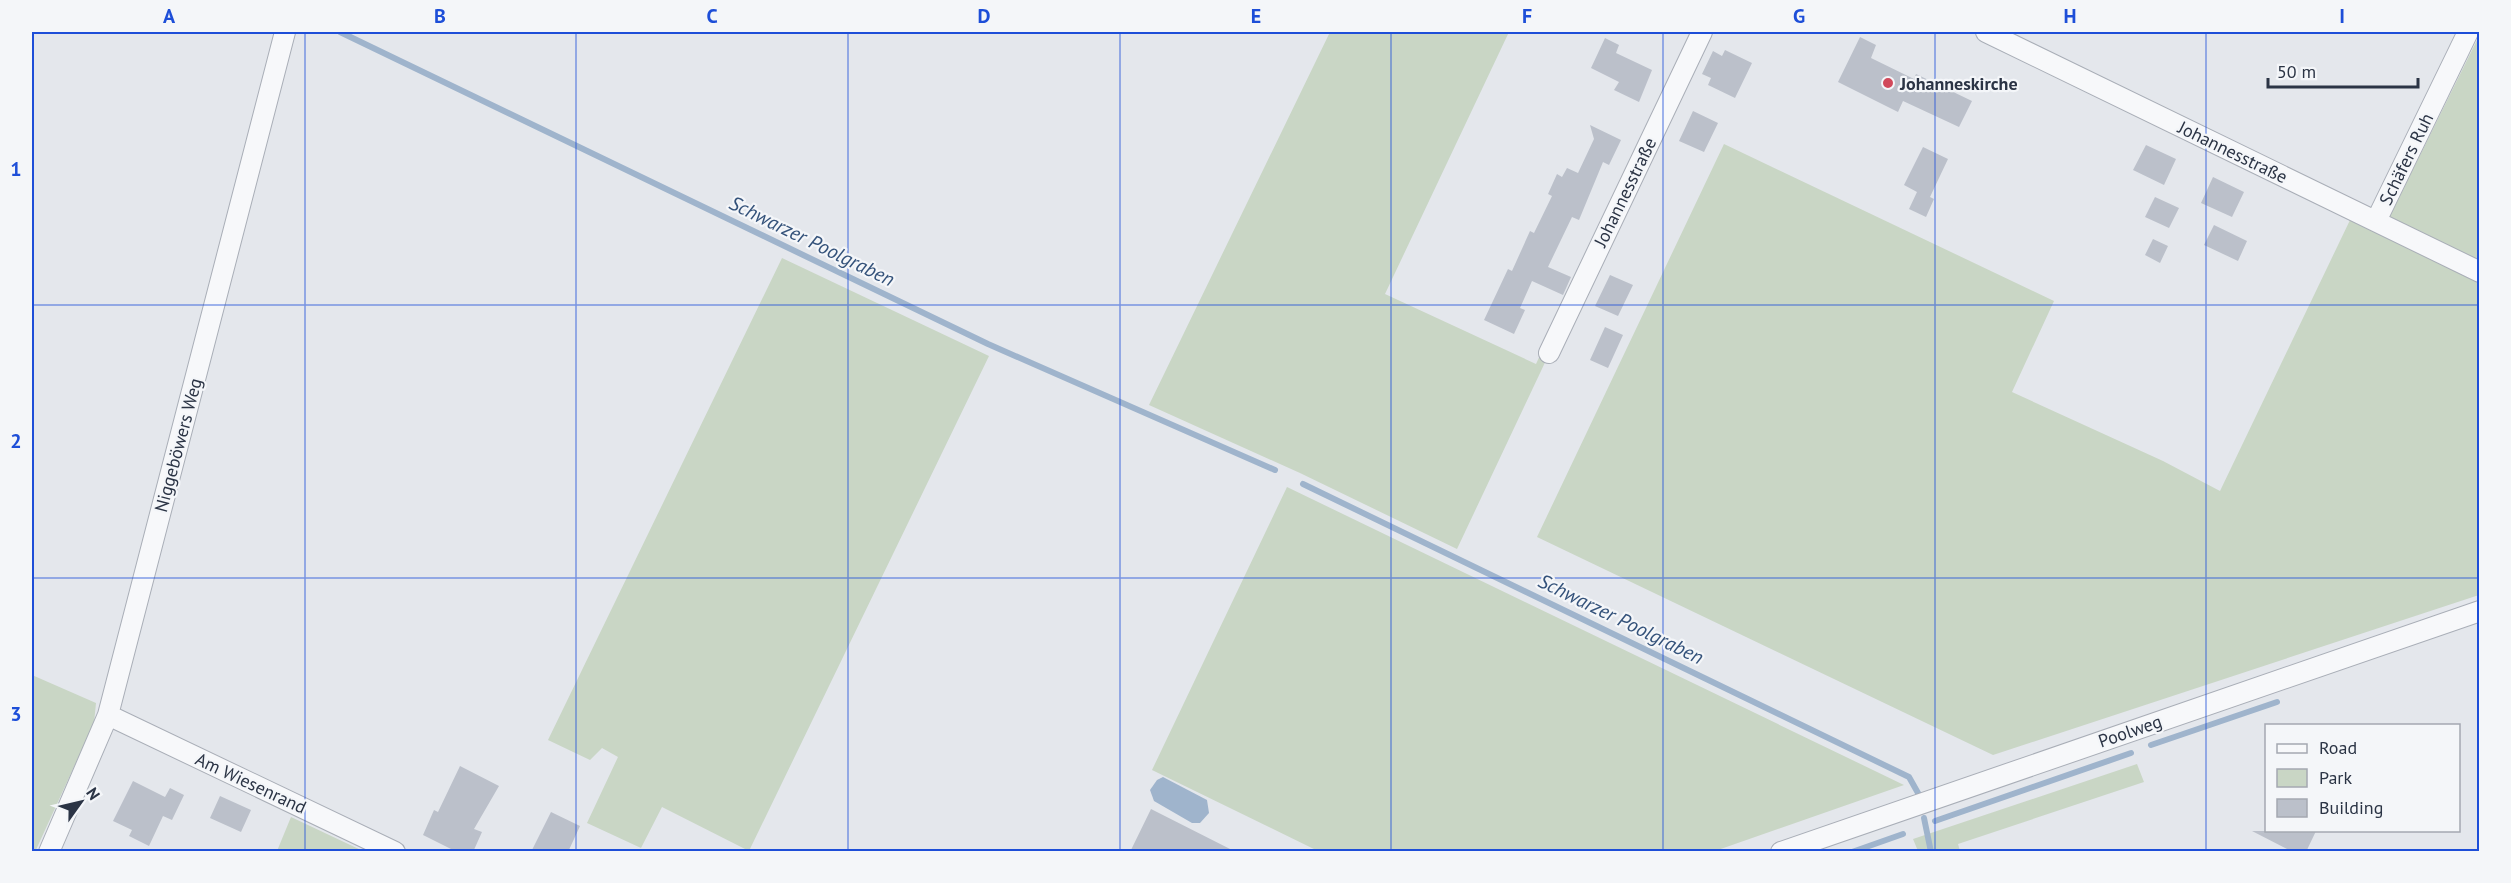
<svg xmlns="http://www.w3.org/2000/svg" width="2511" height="883" viewBox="0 0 2511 883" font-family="'PT Sans',sans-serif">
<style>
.green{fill:#c9d6c5}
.water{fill:#9fb4cc}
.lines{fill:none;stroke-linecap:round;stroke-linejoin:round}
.stream{stroke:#9fb4cc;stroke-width:6}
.building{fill:#bbc0ca}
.street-casing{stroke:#a9aeb7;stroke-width:22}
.street{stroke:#f7f8fa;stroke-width:20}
.grid{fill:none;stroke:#1d4ed8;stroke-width:1.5;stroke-opacity:0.55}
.poi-dot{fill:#d1495b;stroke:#f4f6f9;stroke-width:2}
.labels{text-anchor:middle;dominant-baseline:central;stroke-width:4.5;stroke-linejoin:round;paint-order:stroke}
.poi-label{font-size:18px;font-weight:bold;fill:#2b3445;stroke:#f4f6f9;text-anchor:start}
.street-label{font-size:18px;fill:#2b3445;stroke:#f4f6f9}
.water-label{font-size:20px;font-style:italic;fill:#34527a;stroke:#f4f6f9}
.neatline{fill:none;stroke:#1d4ed8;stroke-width:2}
.grid-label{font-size:20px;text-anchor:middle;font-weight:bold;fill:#1d4ed8}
</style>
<rect width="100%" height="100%" fill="#e4e7ec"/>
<path class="green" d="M1330 32H1509L1385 294 1536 364 1542 351 1549 354 1457 549 1300 473 1149 405Z
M2479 36V595L1993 755 1537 537 1724 144 2054 301 2012 392 2163 461 2220 491 2351 218 2395 206Z
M782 258 989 356 749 851 662 807 641 848 587 823 618 757 602 748 590 760 548 740Z
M1287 487 1904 785 1715 851 1320 852 1152 770Z
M32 675 96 703 94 723 35 852 32 851Z
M2137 764 2144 782 1958 844 1960 851H1918L1913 839Z
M291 817 363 851H277Z"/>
<path class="water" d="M1163 777 1207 800 1209 813 1200 823H1192L1154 801 1150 790 1157 780Z"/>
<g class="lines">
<path class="stream" d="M340 32 988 344 1275 470
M1303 484 1909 777 1918 793
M2151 745 2277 702
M1924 818 1931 852
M1935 821 2131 753
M1852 852 1903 834"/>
</g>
<path class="building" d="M1860 37 1876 45 1871 58 1914 79 1916 74 1972 101 1959 127 1903 101 1898 112 1838 82Z
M1605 38 1619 45 1616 53 1652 70 1639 102 1614 90 1619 82 1591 68Z
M1725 50 1752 63 1735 98 1708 85 1711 78 1702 74 1713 51 1722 56Z
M1693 111 1718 123 1704 152 1679 141Z
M1590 125 1621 140 1609 165 1603 162 1579 220 1572 217 1548 267 1571 277 1563 295 1532 281 1520 308 1525 310 1514 334 1484 320 1508 269 1512 271 1530 231 1534 233 1552 196 1548 194 1557 174 1562 177 1567 168 1578 173 1594 139Z
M2146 145 2176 159 2164 185 2133 170Z
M1923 147 1948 159 1930 197 1934 199 1926 217 1909 209 1917 192 1904 185Z
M2213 177 2244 192 2232 217 2201 203Z
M2155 197 2179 208 2169 228 2145 217Z
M2214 225 2247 241 2238 261 2204 245Z
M2153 239 2168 246 2160 263 2145 255Z
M1610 275 1633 285 1618 316 1595 306Z
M1605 327 1623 335 1608 368 1590 360Z
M460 766 499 786 474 829 482 832 473 852H457L423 835 434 810 438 812Z
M133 781 165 797 170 788 184 795 172 820 163 816 149 846 129 836 132 830 113 821Z
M220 796 251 810 241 832 210 818Z
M1151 809 1236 852H1130Z
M551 812 580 826 568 852H531Z
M2252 831H2316L2306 852H2293Z"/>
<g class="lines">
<g class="street-casing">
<path id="street" d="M1986 32 2480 272
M2376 221 2468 32
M1549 353 1702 32
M108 715 395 852
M49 852 108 715 285 32
M1781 852 2480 611"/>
</g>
<use href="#street" class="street"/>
</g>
<path class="grid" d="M305 32V852M576 32V852M848 32V852M1120 32V852M1391 32V852M1663 32V852M1935 32V852M2206 32V852M32 305H2480M32 578H2480"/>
<circle class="poi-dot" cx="1888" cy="83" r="6"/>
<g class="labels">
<g class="poi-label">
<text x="1900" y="83">Johanneskirche</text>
</g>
<g class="street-label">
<text transform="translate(2233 152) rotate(26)">Johannesstraße</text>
<text transform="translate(2406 159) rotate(-64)">Schäfers Ruh</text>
<text transform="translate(1625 192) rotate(-64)">Johannesstraße</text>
<text transform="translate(178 445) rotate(-75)">Niggeböwers Weg</text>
<text transform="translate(2130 731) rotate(-19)">Poolweg</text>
<text transform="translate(251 783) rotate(25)">Am Wiesenrand</text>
</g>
<g class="water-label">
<text transform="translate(812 241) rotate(26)">Schwarzer Poolgraben</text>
<text transform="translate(1621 619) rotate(26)">Schwarzer Poolgraben</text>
</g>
</g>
<rect width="2511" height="883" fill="none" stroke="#f4f6f9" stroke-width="66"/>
<rect x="2265" y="724" width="195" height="108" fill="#f4f6f9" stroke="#a4a8b1" stroke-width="1.5"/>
<rect x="2277" y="744" width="30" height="9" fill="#f7f8fa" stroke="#a4a8b1" stroke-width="1.5"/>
<text x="2319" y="754" font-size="18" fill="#2b3445">Road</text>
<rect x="2277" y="769" width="30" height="18" fill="#c9d6c5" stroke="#a4a8b1" stroke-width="1.5"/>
<text x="2319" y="784" font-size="18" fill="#2b3445">Park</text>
<rect x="2277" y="799" width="30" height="18" fill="#bbc0ca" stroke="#a4a8b1" stroke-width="1.5"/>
<text x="2319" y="814" font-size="18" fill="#2b3445">Building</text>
<g transform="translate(81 802) rotate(56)" stroke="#f4f6f9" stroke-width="4.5" paint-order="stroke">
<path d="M0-4.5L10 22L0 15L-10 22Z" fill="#2b3445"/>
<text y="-9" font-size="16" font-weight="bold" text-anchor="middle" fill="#2b3445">N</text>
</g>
<path d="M2268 78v9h150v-9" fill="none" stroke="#2b3445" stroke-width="3"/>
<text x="2277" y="78" font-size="18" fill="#2b3445" stroke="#f4f6f9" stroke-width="4.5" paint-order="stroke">50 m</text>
<rect x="33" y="33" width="2445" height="817" class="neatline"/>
<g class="grid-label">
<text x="169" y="23">A</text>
<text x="440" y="23">B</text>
<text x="712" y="23">C</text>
<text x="984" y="23">D</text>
<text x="1256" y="23">E</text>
<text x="1527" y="23">F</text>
<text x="1799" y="23">G</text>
<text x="2070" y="23">H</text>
<text x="2342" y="23">I</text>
<text x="16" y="176">1</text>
<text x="16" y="448">2</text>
<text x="16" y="721">3</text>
</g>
</svg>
